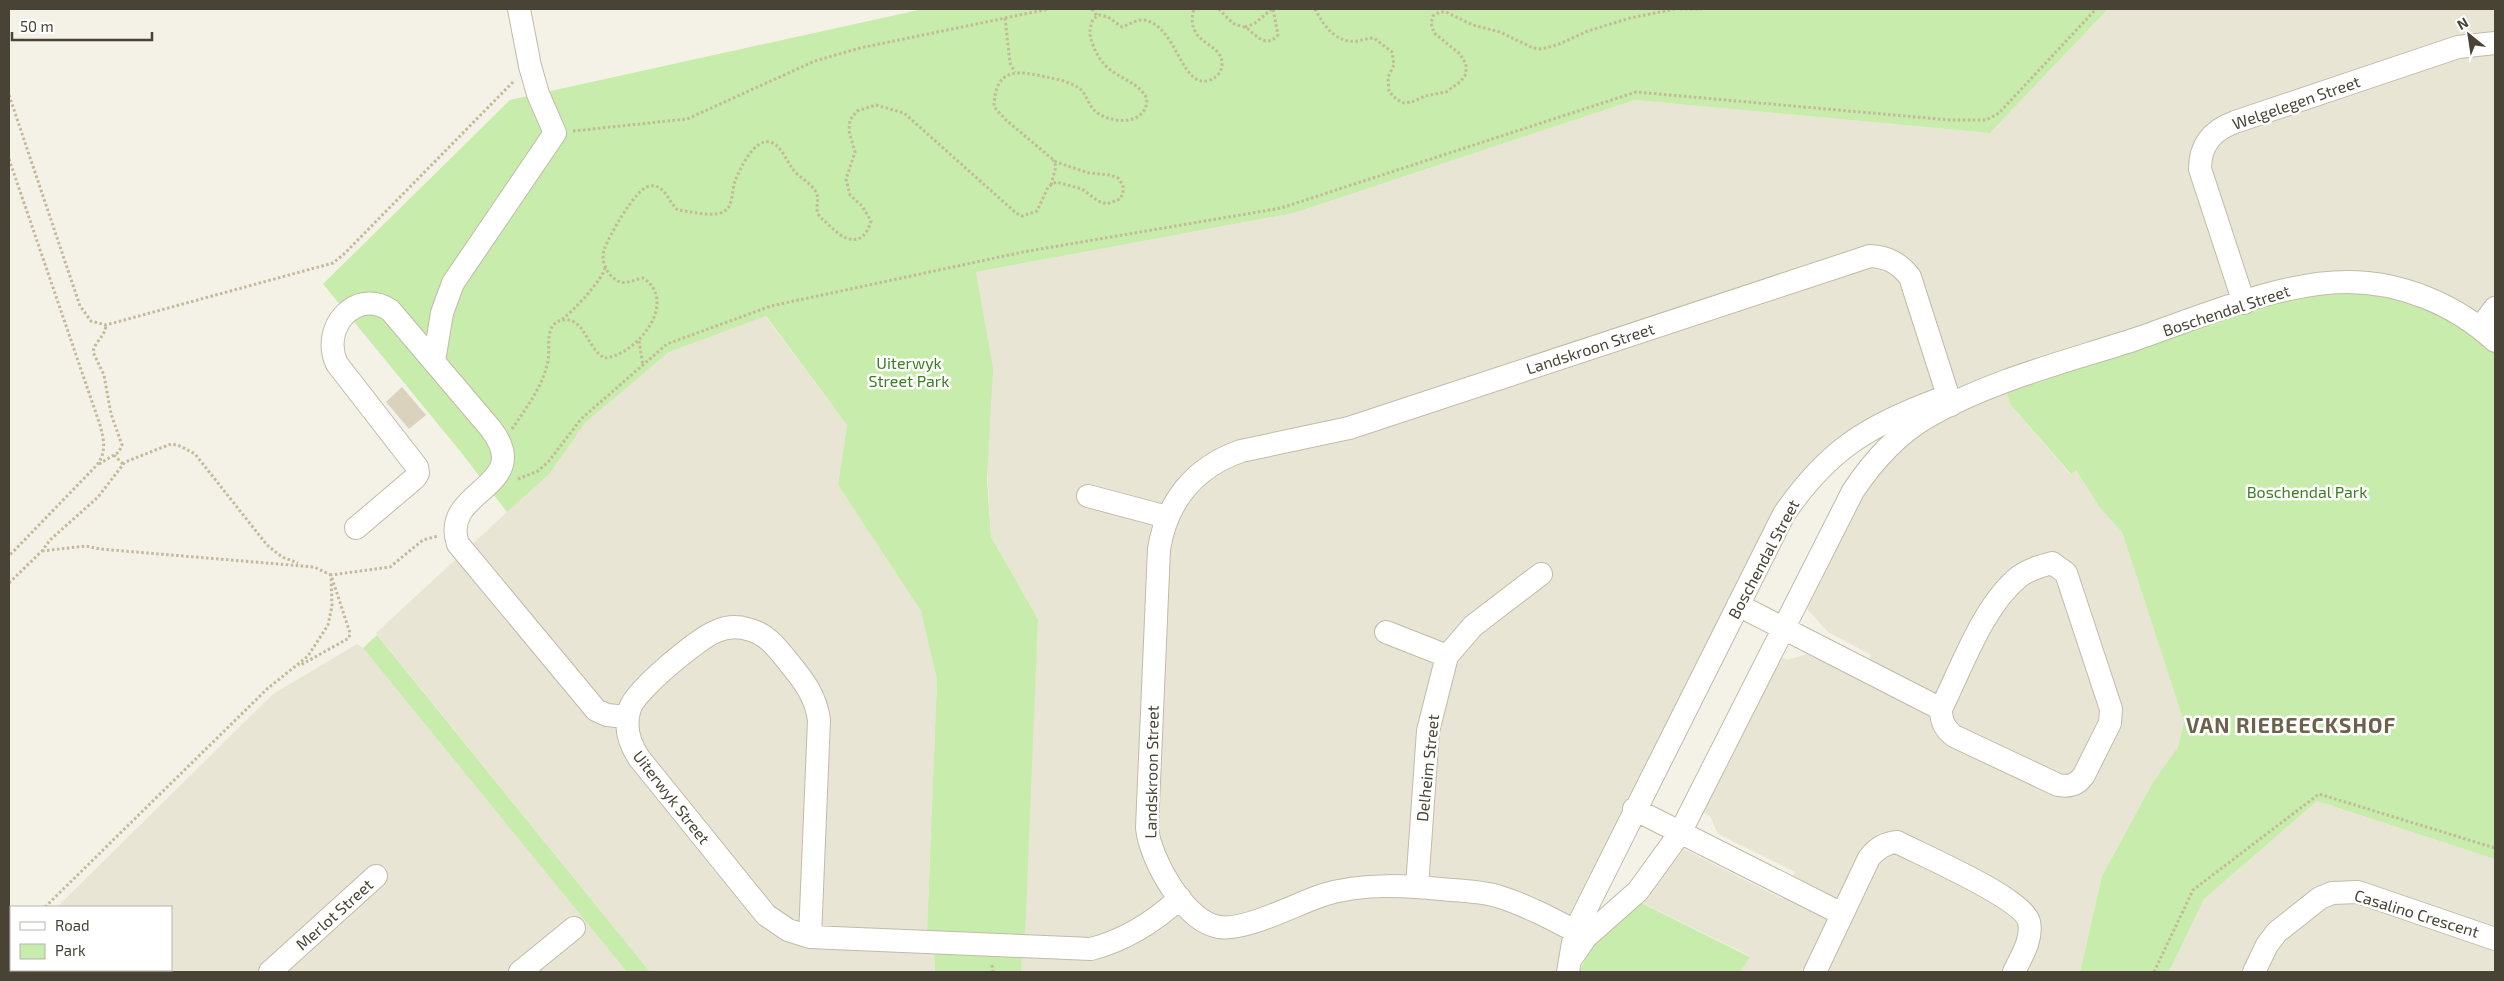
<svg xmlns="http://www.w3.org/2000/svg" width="2504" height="981" viewBox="0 0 2504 981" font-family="'Exo 2',sans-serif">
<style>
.residential{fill:#e9e5d4}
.green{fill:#c7ecab}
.building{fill:#dad2bd}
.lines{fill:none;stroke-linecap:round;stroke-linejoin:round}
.minor-casing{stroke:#c1bba8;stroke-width:24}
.path{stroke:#c4b998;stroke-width:3;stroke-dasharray:2.5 2.5;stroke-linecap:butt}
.minor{stroke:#fff;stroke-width:22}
.labels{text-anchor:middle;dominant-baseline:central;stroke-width:5;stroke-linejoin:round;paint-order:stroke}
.street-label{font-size:16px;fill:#484335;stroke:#fff}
.park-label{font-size:16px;fill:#3b7f23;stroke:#fff}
.district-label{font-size:21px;font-weight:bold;letter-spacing:1px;fill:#6c624b;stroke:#fff}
</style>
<rect width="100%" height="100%" fill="#f4f2e6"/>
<path class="residential" d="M2108 9H2495V340L2350 281 2004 382 2010 404 2070 474 2076 470 2100 508 2122 532 2184 722 2178 747 2153 782 2102 876 2080 972H1740L1750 956 1632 898 1674 844 1783 899 1795 872 1718 834 1710 816 1694 807 1772 652 1787 660 1807 654 1859 679 1871 655 1828 632 1798 599 1853 491 1948 395 1813 475 1567 972H1021L1038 619 991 537 976 272 1294 213 1635 100 1990 133Z
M765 316 847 425 838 485 921 611 937 680 927 932 934 952 935 972H650L376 633 548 474 585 423 669 352Z
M357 644 363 648 627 972H9V955L11 952V970H171V907H57L273 694Z
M2317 801 2495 859V972H2169L2204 899Z"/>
<path class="green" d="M923 9H2108L1990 133 1635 100 1294 213 976 272 993 369 987 479 991 537 1038 619 1025 936 927 932 937 680 921 611 838 485 847 425 766 316 669 352 585 423 549 474 507 512 460 451 323 284 510 100Z
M2355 291C2414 301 2450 312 2495 354V859L2317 801 2204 899 2169 972H2080L2102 876 2153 782 2178 747 2184 722 2122 532 2100 508 2076 470 2071 474 2010 404 2007 393 2287 299 2309 294Z
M377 635 650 972H627L363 648Z
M1635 900 1750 957 1740 972H1579L1595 940Z
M934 952 1022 956 1021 972H935Z"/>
<path class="building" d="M402 387 426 415 409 429 386 402Z"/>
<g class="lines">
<g class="minor-casing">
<path id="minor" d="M2244 303 2200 169C2200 144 2213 130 2235 122L2458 47 2495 43
M2480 328 2495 308
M434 361 442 313 453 283 555 133 538 94 530 66 519 9
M1088 496 1167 517
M356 528 415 478 418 473 417 467 337 364C320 329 355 287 390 310L491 429C536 488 439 489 458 544L596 710 607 715 627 717
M2052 563 2066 573 2111 709 2110 723 2084 775C2077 785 2070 787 2058 785L1954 736C1944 728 1941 721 1941 709 1962 667 1983 605 2020 576 2030 569 2041 566 2052 563Z
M1738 605 1941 709
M1386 632 1447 656
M1634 809 1842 914
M1417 887 1428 731 1447 656 1473 626 1541 574
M810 937 819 720C816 697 804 681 790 664 778 649 767 633 747 629 737 626 726 627 717 631 698 638 636 690 630 708 624 726 629 743 639 758L766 915 788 930 810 937 1091 949C1126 940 1154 922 1180 898
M1586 937C1558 922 1527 905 1497 896 1482 892 1466 891 1451 890 1409 886 1364 882 1323 895 1295 904 1247 931 1219 927 1185 922 1150 859 1147 828L1159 549C1167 501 1195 467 1241 451L1349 428 1870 256C1888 257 1899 263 1910 277L1951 405
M1573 956 1586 937 1638 891 1680 833 1853 491C1873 461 1896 435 1927 417 1991 380 2066 362 2136 339 2200 317 2280 282 2347 282 2401 282 2455 304 2495 341
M270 972 376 876
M520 972 574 928
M1568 972 1575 931 1585 911 1784 514C1827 451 1867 426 1937 400
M1815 972 1869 858C1876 849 1884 843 1897 842 1922 855 2023 898 2029 922 2033 939 2021 957 2014 972
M2254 972 2267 945 2277 932 2320 898 2332 893 2358 892 2495 939"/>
</g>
<path class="path" d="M1092 9 1097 16
M1219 9C1223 13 1228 19 1233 23 1237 26 1244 26 1248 29 1258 37 1266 48 1278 35L1273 9
M1315 9C1324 26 1336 44 1358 41 1363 40 1368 38 1374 38L1392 52 1394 65 1388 77 1389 91 1396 99 1404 103 1412 102 1425 96 1446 92 1461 81 1466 74V64L1460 54 1434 33 1431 23 1433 16 1440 12H1446L1473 25 1500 32 1533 48 1541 49 1557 45 1588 31 1630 18 1675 9
M1680 9H1701
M1005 18 1010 63 1015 72
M1245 27 1254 24 1272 9
M9 95 80 306 91 321 106 325 333 263 344 254 513 82
M573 131 687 119 815 61 860 48 1049 9
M9 159 100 425C104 440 107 453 96 466L9 556
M1051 185 1056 166 1053 160
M562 319C571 314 605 277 605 267
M639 341 643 366
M512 429C526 408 541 389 547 365 551 353 546 337 552 327 556 320 565 318 572 321 586 327 588 347 604 358 636 356 680 302 643 278 636 279 627 284 620 282 609 278 600 262 604 250 609 236 636 187 650 186 666 184 668 203 678 210 690 211 716 219 726 210 733 205 732 189 735 181 740 169 754 138 770 142 781 145 786 160 792 168 798 177 811 183 816 192 820 200 815 207 818 214 821 219 825 221 829 225 844 241 863 249 871 221L862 206 850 195 846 179 855 152 849 131 850 120 857 111 876 105 904 113 1016 213 1022 216 1037 211 1048 187 1056 182 1082 189 1098 201 1107 204 1120 199 1123 193V185L1118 178 1110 175 1089 173 1056 162 1006 120 994 107C995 68 1016 70 1046 77 1057 79 1070 82 1079 88 1086 93 1088 104 1094 110 1108 124 1147 127 1147 99 1135 75 1106 81 1093 45 1089 35 1089 30 1093 19L1099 15 1108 17 1122 27C1129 25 1136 19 1144 20 1178 26 1181 91 1210 80 1216 78 1221 73 1222 66 1223 46 1202 46 1195 31 1191 24 1192 16 1194 9
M114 455 123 464
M99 464 119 452 122 445 111 414 104 375 93 352C95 341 105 337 106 325
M518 479 538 471 549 461 581 419 667 344 771 306 1023 252 1281 208 1636 92 1950 120H1986L1999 113 2096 9
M42 551 86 546 100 549 314 567 331 575 350 633 349 638 299 666
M9 583 42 551 50 540 98 497 125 462 171 444 180 446 195 454 267 545 282 557 298 563
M45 907 267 689 308 656 328 625 332 606 331 575 390 567 423 540 438 536
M9 943 11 941
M992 965 993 972
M2154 972 2193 890 2319 794 2495 848"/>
<use href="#minor" class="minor"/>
</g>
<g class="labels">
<g class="street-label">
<text transform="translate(2296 102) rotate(-19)">Welgelegen Street</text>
<text transform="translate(2226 310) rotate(-18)">Boschendal Street</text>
<text transform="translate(1590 348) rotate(-18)">Landskroon Street</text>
<text transform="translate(1763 559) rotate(-62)">Boschendal Street</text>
<text transform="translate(1427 768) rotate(-84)">Delheim Street</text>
<text transform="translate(1151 772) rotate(-89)">Landskroon Street</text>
<text transform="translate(672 797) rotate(52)">Uiterwyk Street</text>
<text transform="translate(2417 913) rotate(17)">Casalino Crescent</text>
<text transform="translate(334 914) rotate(-42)">Merlot Street</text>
</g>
<g class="park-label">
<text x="909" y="362">Uiterwyk<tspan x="909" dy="18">Street Park</tspan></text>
<text x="2307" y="491">Boschendal Park</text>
</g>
<g class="district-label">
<text x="2291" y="724">VAN RIEBEECKSHOF</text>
</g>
</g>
<rect width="2504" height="981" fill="none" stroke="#484335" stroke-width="20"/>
<rect x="10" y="906" width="162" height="65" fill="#ffffff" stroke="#b6b4ae"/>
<rect x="20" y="922" width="25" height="8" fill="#ffffff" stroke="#b6b4ae"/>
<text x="55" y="931" font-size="15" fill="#484335">Road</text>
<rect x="20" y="944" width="25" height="15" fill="#c7ecab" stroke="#b6b4ae"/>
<text x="55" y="956" font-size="15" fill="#484335">Park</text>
<g transform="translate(2469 35) rotate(330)" stroke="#ffffff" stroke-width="4" paint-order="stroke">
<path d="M0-4L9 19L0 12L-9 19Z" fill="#484335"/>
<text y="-8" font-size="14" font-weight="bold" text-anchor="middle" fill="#484335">N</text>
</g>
<path d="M12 32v8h140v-8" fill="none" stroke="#484335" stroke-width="2.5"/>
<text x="20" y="32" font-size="15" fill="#484335" stroke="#ffffff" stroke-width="4" paint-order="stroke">50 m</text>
</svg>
